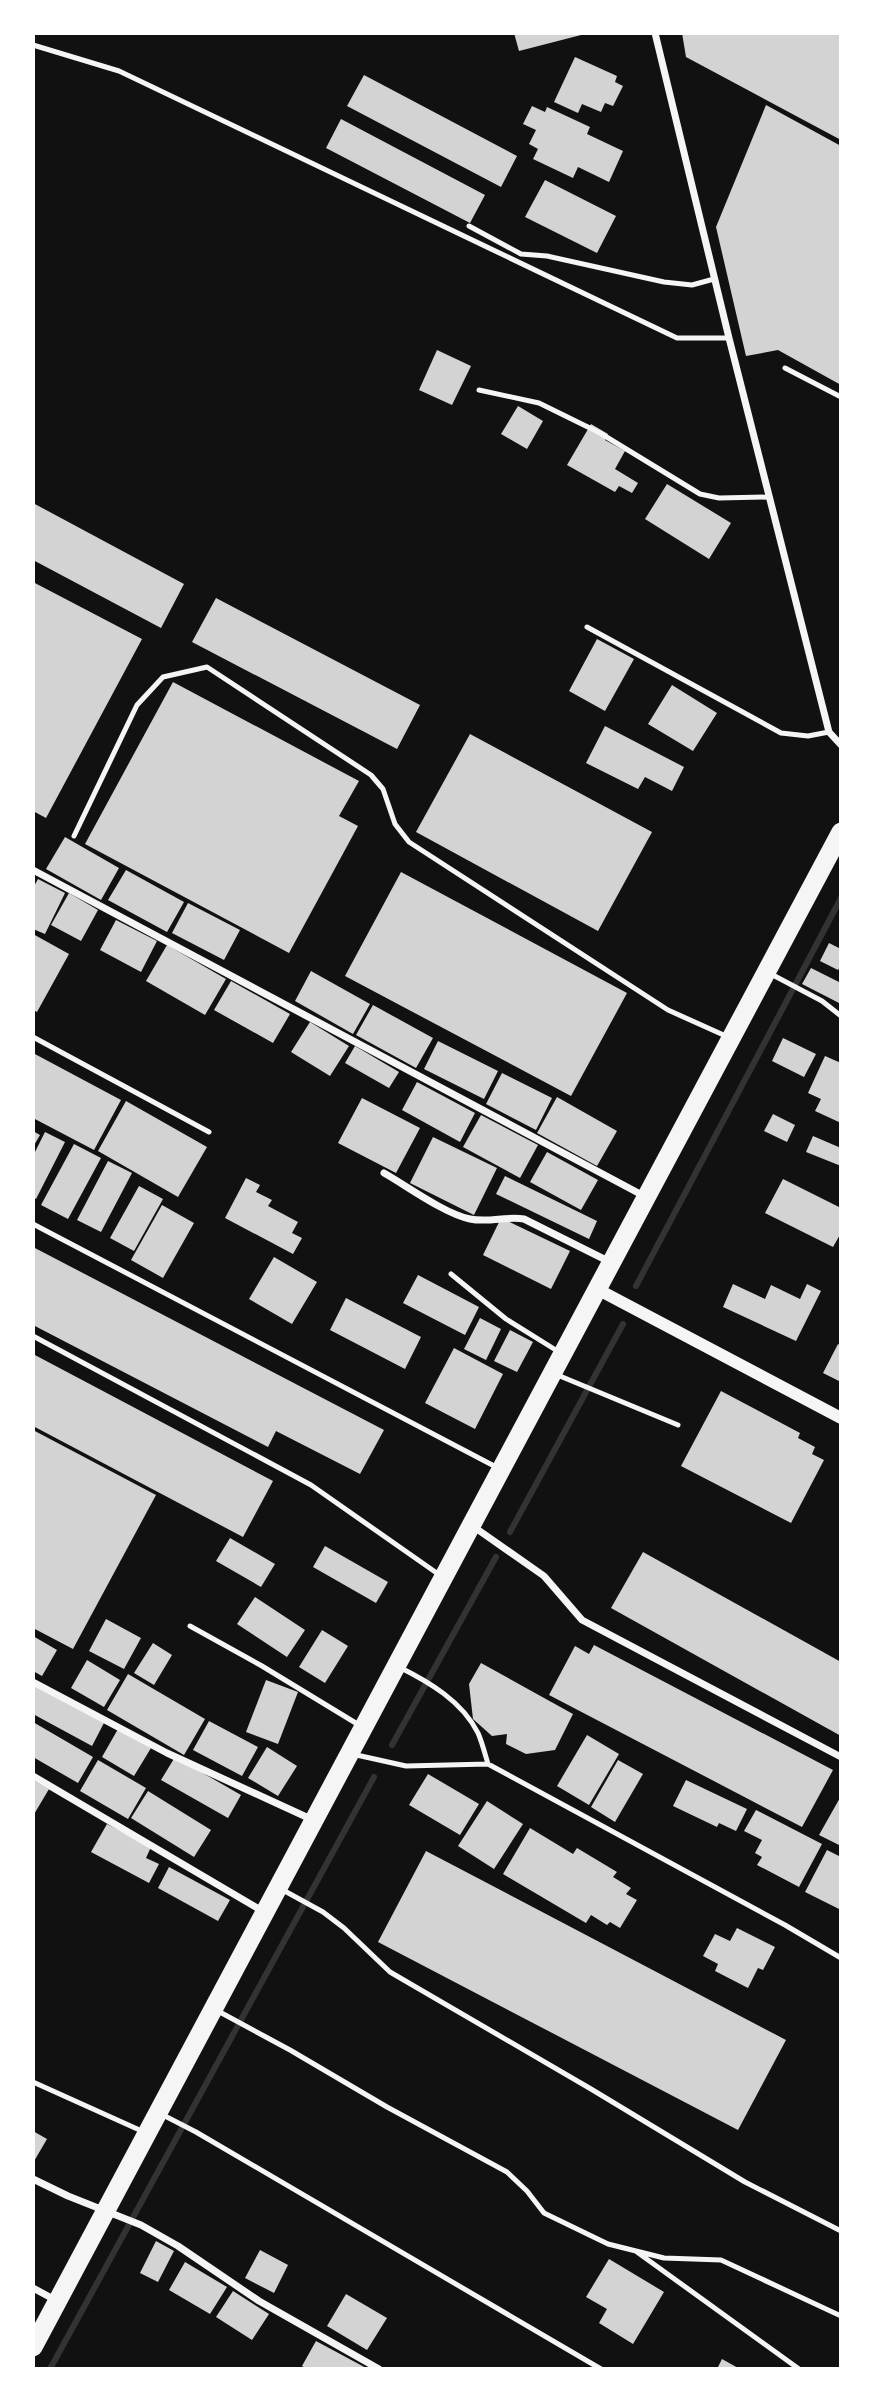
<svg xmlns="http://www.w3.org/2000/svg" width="874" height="2402" viewBox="0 0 874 2402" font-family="Arial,sans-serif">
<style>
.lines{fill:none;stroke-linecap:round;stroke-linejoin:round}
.stream{stroke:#333;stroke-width:6}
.building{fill:#d3d3d3}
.service{stroke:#f5f5f5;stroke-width:5}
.minor{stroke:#f5f5f5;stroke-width:7}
.tertiary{stroke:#f5f5f5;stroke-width:12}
.trunk{stroke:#f5f5f5;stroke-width:19}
</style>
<rect width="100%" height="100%" fill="#111"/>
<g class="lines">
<path class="stream" d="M636 1286 841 898
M510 1532 623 1324
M392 1745 496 1557
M50 2369 374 1777"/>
</g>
<path class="building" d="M514 33H585V34L519 51Z
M682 33H841V140L686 57Z
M575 57 617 76 615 82 623 86 613 106 605 103 601 112 582 104 578 113 554 102Z
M364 75 517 156 501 187 347 106Z
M766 105 841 146V385L778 350 746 356 716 227Z
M532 106 545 112 547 107 590 127 587 134 623 151 609 182 578 167 573 178 533 159 538 149 529 144 536 130 523 124Z
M341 119 485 195 470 223 326 148Z
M545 180 616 216 597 253 525 217Z
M437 350 471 366 452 405 419 390Z
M518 406 543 421 527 449 501 434Z
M591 424 608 434 605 440 625 451 615 469 638 483 632 493 619 486 615 492 567 465Z
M667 484 731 523 709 559 645 519Z
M33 503 184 584 161 628 33 560Z
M33 582 142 639 46 818 33 811Z
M216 598 420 705 397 749 192 642Z
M597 639 634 659 605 711 569 691Z
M173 682 359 781 339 816 358 826 289 953 85 844Z
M672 685 717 713 693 751 648 724Z
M605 726 684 767 672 791 645 777 638 789 586 763Z
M470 734 652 832 598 931 416 832Z
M65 837 119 868 101 900 46 869Z
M126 870 184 902 167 932 108 900Z
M401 872 627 993 571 1096 345 976Z
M38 879 65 893 45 934 33 929V888Z
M69 893 98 910 81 941 51 925Z
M188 903 240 930 224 960 172 933Z
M116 920 157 941 141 972 100 950Z
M33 934 69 954 37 1012 33 1010Z
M829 943 841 949V965L838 970 820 961Z
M167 945 226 979 205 1015 146 981Z
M811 968 841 983V1004L802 984Z
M311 971 370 1004 353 1034 295 1001Z
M231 981 290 1014 273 1043 214 1010Z
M373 1005 433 1038 416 1068 356 1035Z
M310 1022 349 1046 330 1076 291 1052Z
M783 1038 816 1054 804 1077 772 1061Z
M438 1041 498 1071 484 1099 424 1069Z
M355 1046 399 1072 389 1088 345 1063Z
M33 1053 121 1100 94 1150 33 1118Z
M825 1056 841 1063V1123L815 1111 821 1099 808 1093Z
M502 1073 552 1098 536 1130 486 1104Z
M417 1082 475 1113 460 1142 402 1110Z
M557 1097 617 1131 597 1166 537 1133Z
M362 1098 420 1128 396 1173 338 1143Z
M126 1101 207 1147 178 1197 98 1151Z
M773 1114 795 1125 787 1142 764 1131Z
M481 1115 538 1145 520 1178 463 1147Z
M33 1131 40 1135 33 1147Z
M45 1132 65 1142 36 1199 33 1197V1156Z
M813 1136 841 1148V1166L806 1152Z
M433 1137 497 1168 474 1215 410 1183Z
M74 1144 101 1158 68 1219 41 1205Z
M547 1152 598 1180 581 1210 530 1182Z
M108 1161 132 1173 101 1232 77 1220Z
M505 1176 597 1221 589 1239 496 1194Z
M246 1178 260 1185 256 1192 272 1200 268 1206 298 1222 292 1233 302 1238 293 1254 225 1218Z
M783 1179 841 1208V1233L833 1247 765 1213Z
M139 1186 163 1199 134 1251 110 1238Z
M162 1205 194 1223 163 1278 131 1260Z
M501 1218 570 1251 551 1289 483 1255Z
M33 1247 384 1430 360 1474 276 1431 268 1447 33 1325Z
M274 1257 317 1282 292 1324 249 1299Z
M418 1275 479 1307 465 1335 403 1303Z
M733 1284 765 1299 771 1285 800 1299 807 1284 821 1291 796 1341 723 1307Z
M346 1298 421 1337 405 1369 330 1330Z
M480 1318 501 1329 486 1360 464 1349Z
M510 1330 533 1342 517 1372 494 1361Z
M838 1344 841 1346V1382L823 1373Z
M454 1348 503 1374 475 1429 425 1403Z
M33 1354 273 1481 243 1537 33 1426Z
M721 1391 800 1433 798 1438 815 1447 812 1454 824 1460 791 1523 681 1466Z
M33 1430 156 1495 73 1649 33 1628Z
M230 1538 275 1564 261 1587 216 1561Z
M325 1546 388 1582 376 1603 313 1567Z
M643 1552 841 1662V1736L611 1608Z
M255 1597 305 1630 287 1657 237 1624Z
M106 1619 141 1638 124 1669 89 1651Z
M322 1630 348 1646 325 1683 299 1667Z
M33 1636 57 1650 42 1676 33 1671Z
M153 1643 172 1655 154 1685 134 1673Z
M594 1645 833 1770 802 1827 549 1695 575 1646 589 1654Z
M87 1660 120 1680 104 1707 71 1688Z
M481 1663 573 1714 555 1750 526 1754 506 1744 507 1734 492 1736 473 1719 469 1684Z
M128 1674 205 1719 184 1755 107 1710Z
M266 1680 298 1692 278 1744 246 1732Z
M33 1683 105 1721 92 1746 33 1714Z
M209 1721 258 1747 242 1776 193 1750Z
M33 1722 93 1757 78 1783 33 1757Z
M118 1729 151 1748 134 1776 102 1757Z
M587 1735 619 1754 589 1805 557 1786Z
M267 1747 297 1766 278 1796 248 1778Z
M175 1757 241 1795 228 1818 161 1780Z
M98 1760 146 1788 128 1819 80 1791Z
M618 1760 643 1774 615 1822 591 1807Z
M428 1774 479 1804 460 1835 409 1805Z
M33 1780 49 1789 33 1816Z
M686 1780 747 1809 736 1831 719 1823 717 1827 673 1806Z
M148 1791 211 1830 194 1857 131 1818Z
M841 1796V1846L819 1835Z
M487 1801 523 1824 494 1869 458 1846Z
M756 1810 822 1844 799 1887 757 1865 762 1857 755 1853 762 1840 744 1831Z
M107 1824 151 1847 146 1858 159 1864 149 1883 91 1852Z
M530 1828 573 1854 577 1848 617 1872 613 1877 631 1888 626 1894 637 1900 620 1928 610 1922 607 1925 591 1915 586 1923 503 1874Z
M827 1850 841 1857V1910L805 1892Z
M426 1851 786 2040 738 2130 378 1942Z
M169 1867 230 1900 218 1921 158 1888Z
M737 1928 775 1947 763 1970 758 1968 748 1988 715 1971 718 1964 703 1956 715 1934 730 1941Z
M33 2131 47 2139 33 2163Z
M156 2241 174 2251 158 2282 140 2273Z
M260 2250 288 2265 274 2293 245 2278Z
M609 2259 664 2292 633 2344 599 2323 607 2309 586 2297Z
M185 2262 227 2287 210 2314 169 2290Z
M233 2291 269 2314 252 2340 216 2317Z
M346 2294 387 2318 367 2350 327 2326Z
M316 2341 368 2369H307L302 2366Z
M722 2359 740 2369H717Z"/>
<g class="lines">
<path class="service" d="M33 45 119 71 677 338H729
M469 226 521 254 547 256 664 282 692 285 714 279
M785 368 841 397
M479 390 539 403 600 433 700 494 719 498 769 497
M587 627 781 733 808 736 829 732
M74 836 137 705 163 677 207 667 371 775 383 789 395 824 409 842 668 1010 728 1037
M769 973 822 1001 841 1016
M33 1037 209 1132
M33 1224 498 1468
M451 1274 506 1319 559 1352
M33 1336 311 1485 441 1576
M555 1374 678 1425
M190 1626 262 1666 359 1725
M399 1667C429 1682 462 1701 478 1733 482 1742 485 1754 488 1764L785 1925 841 1958
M352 1754 406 1766 488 1764
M281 1889 323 1912 344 1928 390 1972 591 2089 745 2182 841 2231
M216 2010 290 2050 387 2107 507 2172 527 2191 544 2213 608 2244 664 2258 721 2260 841 2316
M33 2082 144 2132
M161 2114 196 2132 601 2369
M637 2252 799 2369"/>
<path class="minor" d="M655 33 729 338 829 732 841 745
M33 870 644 1196
M384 1173C407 1186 445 1214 470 1219 488 1223 506 1216 524 1219L610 1262
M474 1527 544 1576 582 1620 841 1757
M33 1682 167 1753 313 1820
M33 1776 264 1912
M33 2179 68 2196 141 2225 178 2246 259 2301 379 2369
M33 2288 57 2301"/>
<path class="tertiary" d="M597 1289 841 1418"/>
<path class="trunk" d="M33 2347 841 832"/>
</g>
<rect width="874" height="2402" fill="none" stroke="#ffffff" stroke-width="70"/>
</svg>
